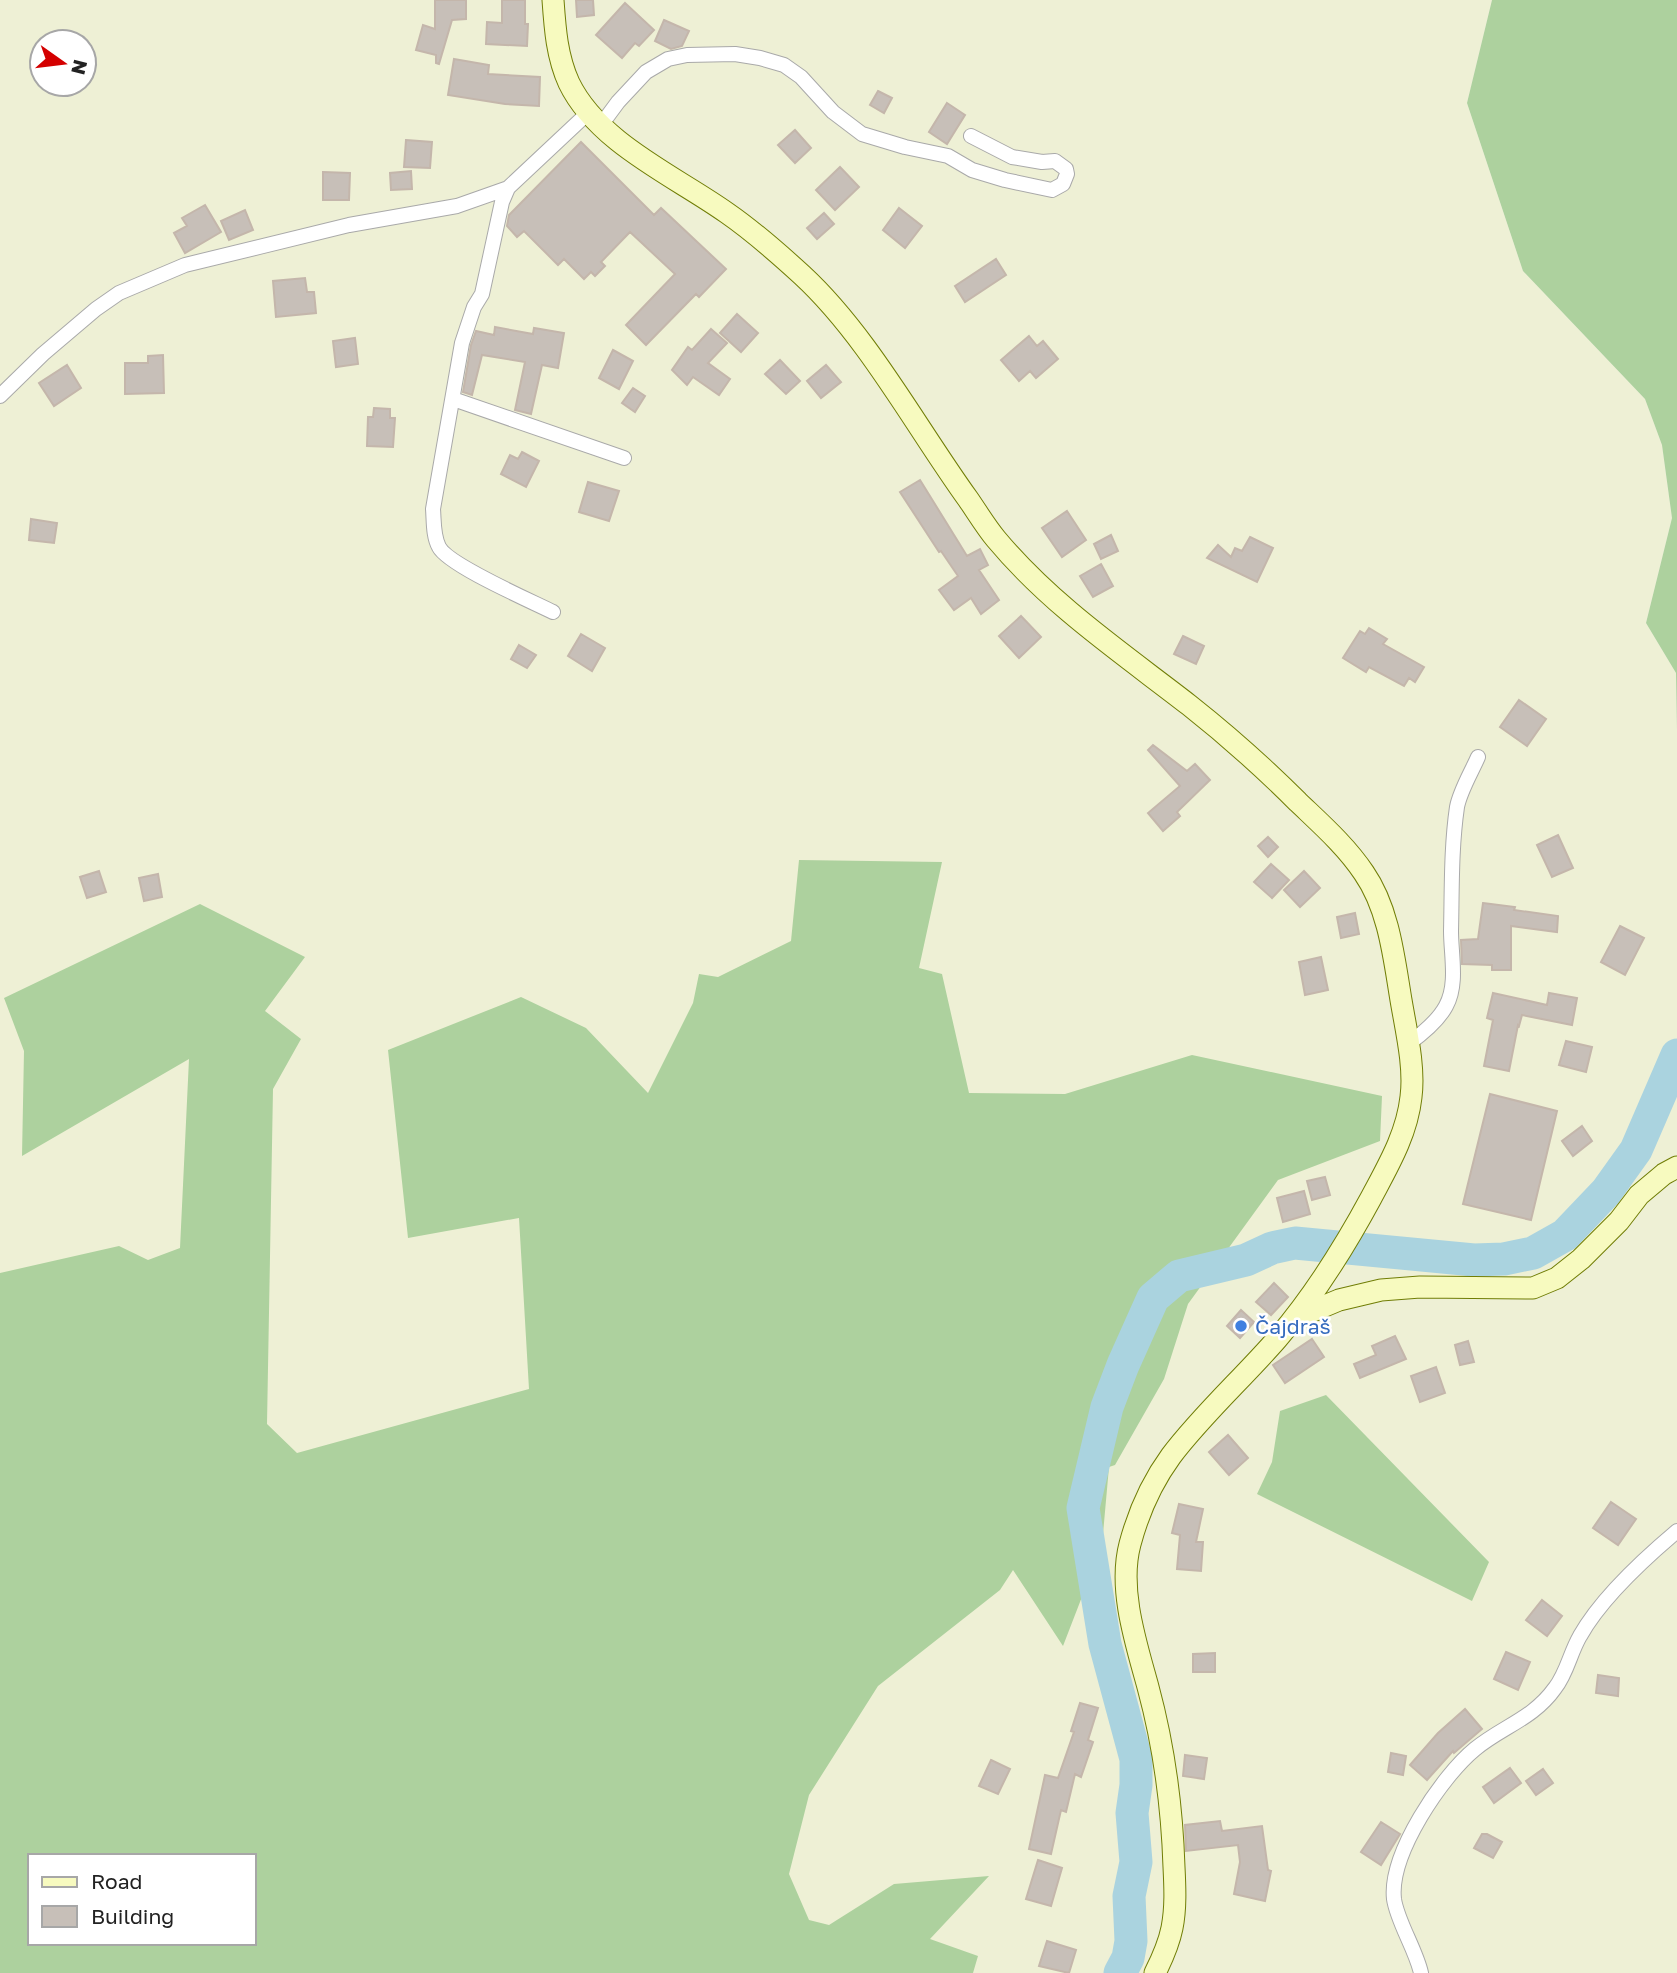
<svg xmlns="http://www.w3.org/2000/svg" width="1677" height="1973" viewBox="0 0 1677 1973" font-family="'Golos Text',sans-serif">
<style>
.farmland{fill:#eef0d5;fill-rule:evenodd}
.forest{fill:#add19e;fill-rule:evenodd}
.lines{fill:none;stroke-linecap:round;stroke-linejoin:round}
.river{stroke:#aad3df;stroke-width:33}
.building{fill:#c7bfb8;stroke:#c4b6ab;stroke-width:2}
.minor-casing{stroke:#a9a9a9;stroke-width:16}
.secondary-casing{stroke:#707d05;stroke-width:23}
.minor{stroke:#fff;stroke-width:14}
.secondary{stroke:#f7fabf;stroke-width:21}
.shop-dot{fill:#3f7fe0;stroke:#fff;stroke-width:2.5}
.labels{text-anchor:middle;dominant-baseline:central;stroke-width:5;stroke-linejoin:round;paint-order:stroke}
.shop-label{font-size:21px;fill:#366cbe;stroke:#fff;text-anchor:start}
</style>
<rect width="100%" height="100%" fill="#f2efe9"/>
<path class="farmland" d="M0 0H1492L1467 103 1523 271 1645 399 1662 445 1672 518 1646 623 1676 673 1677 730V1973H0ZM42 42H84V84H42ZM30 1856H254V1943H30Z"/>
<path class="forest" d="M1492 0H1677V730L1676 673 1646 623 1672 518 1662 445 1645 399 1523 271 1467 103Z
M799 860 942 862 919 968 942 974 969 1093 1065 1094 1192 1055 1382 1096 1380 1141 1278 1180 1188 1304 1164 1379 1115 1465 1109 1467 1102 1545 1063 1646 1013 1570 1000 1590 878 1686 809 1795 789 1874 809 1920 829 1925 894 1884 989 1876 930 1939 978 1956 973 1973H0V1273L119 1246 148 1260 180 1248 189 1059 22 1156 24 1051 4 998 200 904 305 957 265 1011 301 1039 273 1089 267 1424 297 1453 529 1389 519 1218 408 1238 388 1050 521 997 586 1028 648 1093 693 1003 699 974 718 977 791 941ZM30 1856H254V1943H30Z
M1326 1395 1489 1562 1472 1601 1257 1494 1272 1462 1280 1411Z"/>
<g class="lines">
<path class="river" d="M1120 1973 1128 1958 1131 1941 1129 1896 1136 1862 1132 1813 1136 1785V1759L1105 1644 1083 1508 1107 1407 1123 1365 1153 1298 1179 1276 1246 1260 1272 1248 1295 1243 1474 1260 1504 1259 1533 1253 1565 1235 1606 1192 1636 1150 1677 1055"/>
</g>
<path class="building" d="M435 0H466V19L452 20 439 64 436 63V55L416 50 423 25 435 29Z
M502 0H525V24H528L527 46 486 44 487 22 502 23Z
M576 0H593L594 15 577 17Z
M625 3 654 30 639 46 635 43 622 58 596 35Z
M664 20 689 31 682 46 671 49 655 41Z
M454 59 489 65 488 74 540 77 539 106 505 104 448 95Z
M878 91 892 98 884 113 870 105Z
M947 103 965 115 947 144 929 132Z
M795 130 811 148 795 163 778 145Z
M406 140 432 142 430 168 404 167Z
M581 142 654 215 661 208 726 269 699 297 696 294 646 345 626 325 675 274 630 232 601 262 605 266 595 276 591 272 584 279 564 259 558 265 524 231 517 237 507 226 509 215Z
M840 167 859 187 835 210 816 190Z
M411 171 412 189 391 190 390 173Z
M323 172 350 173 349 200H323Z
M205 205 221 232 185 253 174 233 187 226 182 218Z
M899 208 922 226 905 248 883 230Z
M245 210 253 230 229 240 221 221Z
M824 213 834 224 817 239 807 228Z
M996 259 1006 275 965 302 955 286Z
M305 278 307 292H314L316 313 276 317 273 281Z
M737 314 758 333 741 352 720 333Z
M495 327 533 334 534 328 564 333 558 368 542 365 531 414 515 410 525 362 482 355 472 395 463 392 471 345 476 331 494 335Z
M711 329 727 343 708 363 730 379 719 395 693 377 687 385 672 370 688 347 692 350Z
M1029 336 1037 346 1043 341 1058 359 1036 378 1030 371 1019 381 1001 360Z
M355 338 358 364 336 367 333 341Z
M613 350 633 361 619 389 599 378Z
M163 355 164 393 125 394V363H148V356Z
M780 360 800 381 786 394 765 374Z
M67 365 81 388 54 406 39 383Z
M826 365 841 382 821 398 807 381Z
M633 388 645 396 635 412 622 403Z
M374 408 390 409V418H395L393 447 367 446 368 417H373Z
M522 452 539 461 526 487 501 474 510 455 518 459Z
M920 480 967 556 980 549 988 565 979 570 999 600 981 614 971 598 954 610 939 590 958 576 941 551 939 552 900 492Z
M588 482 619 491 609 521 579 512Z
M1067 511 1086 540 1062 557 1042 528Z
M31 519 57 523 54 543 29 540Z
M1111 535 1118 551 1101 559 1094 544Z
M1250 537 1273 548 1257 582 1207 558 1218 545 1231 557 1235 548 1242 551Z
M1101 564 1113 586 1093 597 1080 576Z
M1021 616 1041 637 1019 658 999 636Z
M1369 628 1387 639 1383 644 1424 667 1415 682 1409 678 1404 686 1369 667 1366 672 1343 658 1360 631 1365 634Z
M581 634 605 648 592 671 568 656Z
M1183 636 1204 646 1196 664 1174 654Z
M519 645 536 655 527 668 511 659Z
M1519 700 1546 719 1527 746 1500 727Z
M1153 745 1187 771 1195 764 1210 780 1177 812 1180 816 1163 831 1148 813 1180 786 1148 750Z
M1558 835 1573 868 1552 877 1537 845Z
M1268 837 1278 847 1268 857 1258 846Z
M1271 864 1289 880 1272 898 1254 882Z
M99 871 106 892 87 898 80 877Z
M1304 871 1320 888 1300 907 1284 890Z
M158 874 162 897 144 901 139 878Z
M1483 903 1515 907 1514 910 1558 916 1557 932 1511 926V970H1492V965L1462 964 1461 940 1478 939Z
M1355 913 1359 934 1341 938 1337 917Z
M1620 926 1644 938 1625 975 1601 962Z
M1321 957 1328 990 1305 995 1299 962Z
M1493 993 1547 1005 1549 993 1577 998 1572 1025 1522 1015 1519 1026 1518 1025 1509 1071 1484 1066 1493 1020 1487 1018Z
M1566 1041 1592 1047 1586 1072 1559 1065Z
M1490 1094 1557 1111 1531 1220 1463 1204Z
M1582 1126 1592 1141 1573 1156 1562 1141Z
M1325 1177 1330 1195 1312 1200 1307 1181Z
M1304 1191 1310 1214 1283 1222 1277 1198Z
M1274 1283 1288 1297 1271 1315 1256 1302Z
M1241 1310 1254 1322 1240 1338 1227 1326Z
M1395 1336 1406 1359 1360 1378 1354 1364 1376 1355 1372 1346Z
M1312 1339 1324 1357 1285 1383 1273 1365Z
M1468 1341 1474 1362 1460 1365 1455 1345Z
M1436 1367 1445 1393 1420 1402 1411 1376Z
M1228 1435 1248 1458 1229 1475 1209 1452Z
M1611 1502 1636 1519 1618 1545 1593 1528Z
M1179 1504 1203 1509 1196 1542H1203L1201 1571 1177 1569 1180 1535 1172 1533Z
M1542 1600 1562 1616 1547 1636 1526 1620Z
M1506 1652 1530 1662 1518 1690 1494 1679Z
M1215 1653V1672H1193V1654Z
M1598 1675 1619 1678 1618 1696 1596 1693Z
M1080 1703 1098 1708 1088 1740 1093 1742 1081 1777 1075 1774 1066 1812 1061 1810 1051 1854 1029 1849 1045 1775 1058 1778 1074 1732 1071 1731Z
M1465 1709 1482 1729 1454 1753 1453 1751 1427 1780 1410 1765 1438 1733Z
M1391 1753 1406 1756 1403 1775 1388 1772Z
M1185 1755 1207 1758 1204 1779 1183 1776Z
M991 1760 1010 1769 998 1794 979 1786Z
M1510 1768 1521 1783 1494 1803 1483 1787Z
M1543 1769 1553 1783 1536 1795 1526 1781Z
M1220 1821 1222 1831 1262 1826 1268 1870 1271 1871 1265 1901 1234 1894 1240 1862 1238 1845 1186 1851 1185 1825Z
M1381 1822 1400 1834 1381 1865 1361 1852Z
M1482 1834H1487L1502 1842 1493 1858 1474 1848Z
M1038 1860 1062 1868 1051 1906 1026 1899Z
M1047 1941 1076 1950 1069 1973 1039 1966Z"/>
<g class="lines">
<g class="minor-casing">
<path id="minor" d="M601 125 618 102 646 72 668 59 687 55 735 54 760 58 784 65 801 77 833 112 862 134 905 147 948 156 972 170 1005 180 1052 190 1063 184 1067 174 1066 169 1055 161 1042 162 1012 157 971 136
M0 396 43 354 96 309 119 293 185 265 349 225 457 206 508 188
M453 399 624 458
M553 612C531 601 448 565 439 547 433 536 434 521 433 509L462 343 474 307 482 294 502 202 508 188 589 112
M1408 1044C1422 1034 1438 1021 1446 1006 1458 984 1451 955 1451 931 1452 890 1451 848 1457 807 1460 791 1471 773 1478 757
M1421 1973C1416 1950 1397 1921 1394 1899 1389 1854 1442 1776 1475 1749 1503 1726 1533 1719 1555 1688 1567 1673 1570 1653 1580 1636 1600 1600 1645 1558 1677 1531"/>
</g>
<g class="secondary-casing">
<path id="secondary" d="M553 0C555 29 557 57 569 83 598 143 675 176 727 213 753 231 778 253 802 275 867 335 916 427 968 499 977 512 986 527 996 539 1051 605 1122 653 1189 705 1227 735 1264 768 1298 802 1321 824 1346 846 1364 873 1389 909 1394 958 1401 1000 1406 1030 1415 1067 1411 1097 1407 1134 1388 1166 1371 1198 1344 1248 1314 1296 1277 1339 1243 1378 1201 1416 1171 1456 1152 1482 1138 1514 1130 1544 1118 1589 1136 1643 1148 1687 1164 1746 1172 1806 1174 1867 1175 1887 1176 1908 1172 1928 1169 1943 1162 1959 1155 1973
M1298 1313H1308L1339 1300 1381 1290 1420 1287 1533 1288 1557 1278 1581 1259 1619 1221 1639 1195 1664 1174 1677 1167"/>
</g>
<use href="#minor" class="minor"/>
<use href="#secondary" class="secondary"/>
</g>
<circle class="shop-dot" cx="1241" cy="1326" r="7"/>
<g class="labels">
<g class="shop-label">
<text x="1255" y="1326">Čajdraš</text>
</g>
</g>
<rect x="28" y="1854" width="228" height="91" fill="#ffffff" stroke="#a7a7a7" stroke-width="2"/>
<rect x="42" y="1877" width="35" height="10" fill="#f7fabf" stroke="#a7a7a7" stroke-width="2"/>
<text x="91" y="1889" font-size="21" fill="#222222">Road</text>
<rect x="42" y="1906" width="35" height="21" fill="#c7bfb8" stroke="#a7a7a7" stroke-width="2"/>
<text x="91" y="1924" font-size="21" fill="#222222">Building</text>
<g transform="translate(63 63) rotate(104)"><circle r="33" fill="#ffffff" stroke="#a7a7a7" stroke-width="2"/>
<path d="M0-5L12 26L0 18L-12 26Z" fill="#d40000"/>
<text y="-10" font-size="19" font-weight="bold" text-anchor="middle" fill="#222222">N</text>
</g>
</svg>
